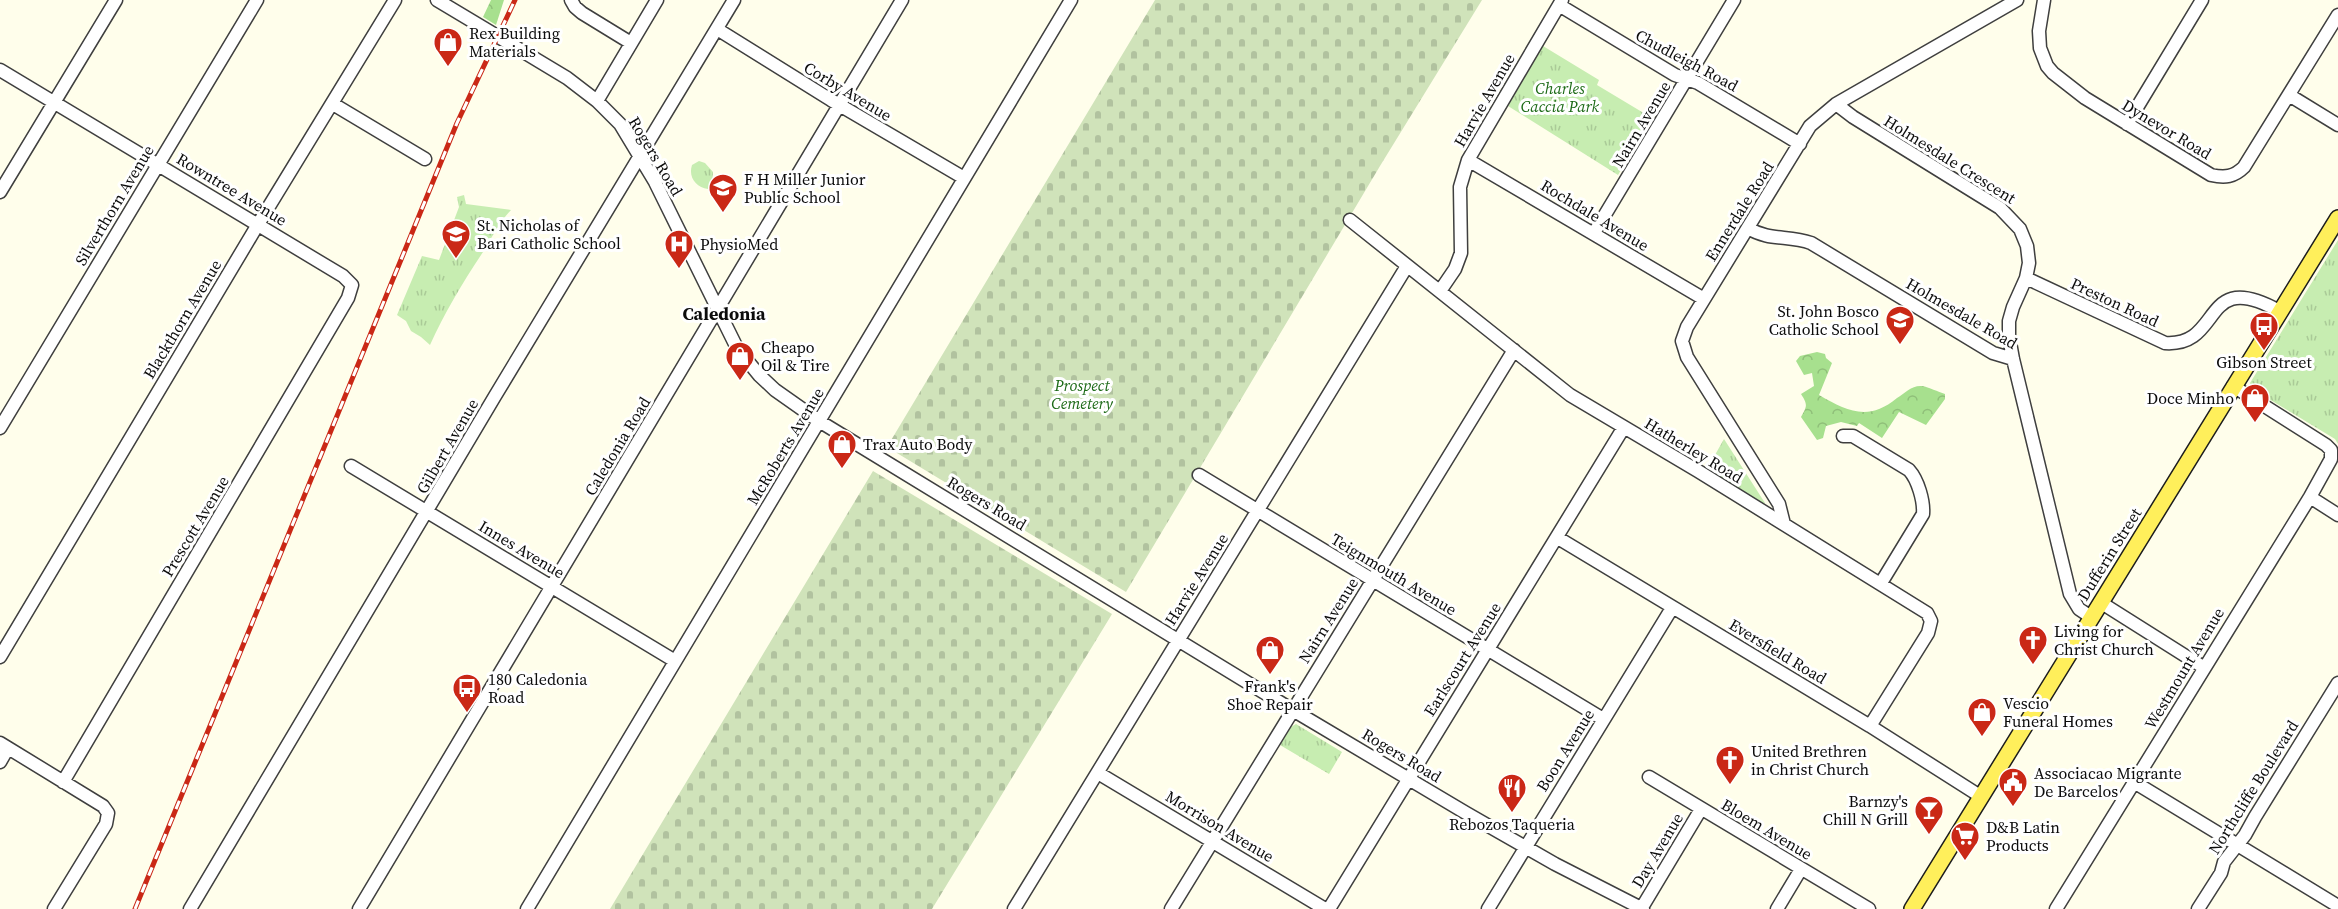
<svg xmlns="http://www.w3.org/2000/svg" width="2338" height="909" viewBox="0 0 2338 909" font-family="'Source Serif 4',serif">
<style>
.forest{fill:url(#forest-crowns)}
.cemetery{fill:url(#cemetery-stones)}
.park{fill:url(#park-tufts)}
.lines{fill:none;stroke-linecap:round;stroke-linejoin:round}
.minor-casing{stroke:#3f3f3f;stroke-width:15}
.major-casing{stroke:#1d1d1d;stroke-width:18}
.minor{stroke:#fff;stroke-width:12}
.major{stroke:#ffef5b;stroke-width:15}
.rail-casing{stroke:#ca2816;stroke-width:5}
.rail{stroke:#fff;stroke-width:3;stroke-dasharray:9;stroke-linecap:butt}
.labels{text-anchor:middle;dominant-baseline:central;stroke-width:6;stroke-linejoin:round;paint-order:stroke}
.poi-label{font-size:16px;fill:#0c0c0c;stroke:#fff;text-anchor:start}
.street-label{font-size:16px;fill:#0c0c0c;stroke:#fff}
.park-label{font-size:16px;font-style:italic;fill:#1c6a16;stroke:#fff}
.neighbourhood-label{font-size:18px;font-weight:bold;fill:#0c0c0c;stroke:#fff}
</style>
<defs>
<pattern id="forest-crowns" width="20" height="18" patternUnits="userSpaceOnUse" patternTransform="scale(1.5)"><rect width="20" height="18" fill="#a7e08e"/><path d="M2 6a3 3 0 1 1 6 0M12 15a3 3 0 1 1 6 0" fill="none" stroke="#8fbf79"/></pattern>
<pattern id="cemetery-stones" width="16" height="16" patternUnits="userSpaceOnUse" patternTransform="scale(1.5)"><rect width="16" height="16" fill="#d0e3ba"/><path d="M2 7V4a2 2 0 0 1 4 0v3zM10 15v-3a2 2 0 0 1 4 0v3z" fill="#b1c29f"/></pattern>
<pattern id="park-tufts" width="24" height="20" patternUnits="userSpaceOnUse" patternTransform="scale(1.5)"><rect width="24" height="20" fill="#c7edb1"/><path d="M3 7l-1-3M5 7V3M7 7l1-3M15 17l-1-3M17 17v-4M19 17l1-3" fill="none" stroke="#aaca97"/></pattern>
</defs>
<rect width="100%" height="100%" fill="#fffeeb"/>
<path class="forest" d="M491 0H504L496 25 483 17Z
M1817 352 1825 354 1826 358 1832 363 1819 395C1847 411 1868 422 1897 398 1905 393 1912 385 1922 386 1929 387 1938 392 1945 394V399L1926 425 1899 412 1882 438 1859 423 1857 426 1841 422 1826 426 1823 438 1817 440 1801 417C1807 406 1808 405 1801 394L1814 386 1812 373 1804 375 1796 361 1800 356Z"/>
<path class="cemetery" d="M1155 0H1482L1380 166 1126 592 887 447Z
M873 471 1112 614 1109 619 932 909H610Z"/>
<path class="park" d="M1543 46 1599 80 1597 85 1652 118 1618 175 1508 106Z
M699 161 705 163 713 172 712 187 708 189C696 187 688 177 692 165Z
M464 195 466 204 511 210C499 223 492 237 483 252 463 282 445 312 430 345L421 337 411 331 406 321 397 315 422 256 439 260 459 207 457 197Z
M2338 240V444L2335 439 2254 390 2250 383Z
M1724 439 1765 503 1764 504 1707 469Z
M1296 724 1342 752 1329 774 1280 745 1291 727Z"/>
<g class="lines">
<g class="minor-casing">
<path id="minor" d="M437 0 567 78 597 101 620 124 655 182 737 348 759 375 775 390 819 421 1286 706 1466 813 1555 864 1643 909
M571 0 575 7 582 13 631 43
M2044 0 2039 31 2040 48 2047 66 2053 73 2085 98 2211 175C2225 178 2234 177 2244 167L2338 15
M1559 5 1675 75 1698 83 1800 144
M717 29 831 100 964 178
M0 70 343 276 352 285 348 298 63 782
M2289 95 2338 125
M597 101 657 0
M333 104 425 159
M1836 104 1853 117 2000 208 2020 229 2027 246 2029 263 2026 278 2013 307 2009 321V337L2013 359 2070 594 2079 609 2091 617
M2127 124 2202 0
M1468 160 1704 299
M0 192 116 0
M1350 220 1570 395 1698 471 1927 613 1931 621 1928 633 1870 726
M1748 228C1769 241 1788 235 1811 243L1993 353 2013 359
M1594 233 1734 0
M2026 278 2165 343C2224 347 2200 267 2279 311
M1440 291 1455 269 1461 253 1460 187 1468 160 1562 0
M0 428 257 0
M1843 436H1853L1909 470C1918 480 1924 501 1923 514L1881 583
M351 466 675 661
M1199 475 1603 719
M2310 497 2338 515
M1784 524 1779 504 1687 357 1682 341 1687 327 1810 126 1836 104 2017 0
M1558 538 1870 726 1980 796
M2100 602 2203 667
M0 657 254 231 395 0
M0 743 103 806 108 813 106 824 54 909
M0 762 8 748
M1098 773 1325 909
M1649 777 1869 909
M2134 782 2338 906
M190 909 495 396 734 0
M359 909 902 0
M527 909 1071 0
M1014 909 1407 266
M1171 909 1514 350
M1329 909 1624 427
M1488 909 1672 608
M1641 909 1701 809
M1777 909 1801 869
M2056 909 2310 497 2331 459V450L2326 445 2233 386
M2198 909 2221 873 2224 862 2245 835 2255 817 2338 683"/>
</g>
<g class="major-casing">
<path id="major" d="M1912 909 2338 218"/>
</g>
<use href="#minor" class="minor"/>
<use href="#major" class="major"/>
<g class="rail-casing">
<path id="rail" d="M135 909 457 123 515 0"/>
</g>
<use href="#rail" class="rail"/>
</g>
<defs>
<g id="shop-pin" transform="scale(1.5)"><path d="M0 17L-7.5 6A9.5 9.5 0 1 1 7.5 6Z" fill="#ca2816" stroke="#fff"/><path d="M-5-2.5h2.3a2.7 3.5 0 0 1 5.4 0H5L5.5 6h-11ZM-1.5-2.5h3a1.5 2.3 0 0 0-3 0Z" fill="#fff"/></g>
<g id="school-pin" transform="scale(1.5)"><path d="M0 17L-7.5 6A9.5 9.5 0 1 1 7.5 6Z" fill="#ca2816" stroke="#fff"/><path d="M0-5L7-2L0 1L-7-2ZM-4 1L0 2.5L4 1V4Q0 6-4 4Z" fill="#fff"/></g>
<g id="hospital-pin" transform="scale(1.5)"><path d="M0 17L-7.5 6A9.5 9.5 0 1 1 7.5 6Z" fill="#ca2816" stroke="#fff"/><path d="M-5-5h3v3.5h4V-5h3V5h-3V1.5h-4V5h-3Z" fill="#fff"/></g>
<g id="bus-pin" transform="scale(1.5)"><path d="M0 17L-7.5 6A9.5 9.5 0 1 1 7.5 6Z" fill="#ca2816" stroke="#fff"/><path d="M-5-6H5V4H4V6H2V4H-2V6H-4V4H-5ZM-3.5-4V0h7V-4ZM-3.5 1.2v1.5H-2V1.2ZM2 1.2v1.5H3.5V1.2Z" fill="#fff"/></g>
<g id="church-pin" transform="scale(1.5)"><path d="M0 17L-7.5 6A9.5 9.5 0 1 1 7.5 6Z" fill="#ca2816" stroke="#fff"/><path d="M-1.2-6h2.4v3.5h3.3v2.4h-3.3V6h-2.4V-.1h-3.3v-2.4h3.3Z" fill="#fff"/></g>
<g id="civic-pin" transform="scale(1.5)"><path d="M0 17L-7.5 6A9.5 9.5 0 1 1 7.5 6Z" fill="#ca2816" stroke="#fff"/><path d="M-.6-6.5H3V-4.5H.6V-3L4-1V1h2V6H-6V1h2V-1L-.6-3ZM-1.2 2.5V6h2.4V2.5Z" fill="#fff"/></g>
<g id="restaurant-pin" transform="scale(1.5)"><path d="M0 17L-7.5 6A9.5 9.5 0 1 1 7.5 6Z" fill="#ca2816" stroke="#fff"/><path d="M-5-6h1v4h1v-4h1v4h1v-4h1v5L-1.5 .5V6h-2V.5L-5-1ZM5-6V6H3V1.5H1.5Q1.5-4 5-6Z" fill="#fff"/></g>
<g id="bar-pin" transform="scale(1.5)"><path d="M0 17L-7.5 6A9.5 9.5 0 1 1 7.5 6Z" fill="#ca2816" stroke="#fff"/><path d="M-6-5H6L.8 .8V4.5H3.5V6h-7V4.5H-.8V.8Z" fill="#fff"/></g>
<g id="supermarket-pin" transform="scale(1.5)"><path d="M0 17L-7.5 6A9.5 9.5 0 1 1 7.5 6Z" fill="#ca2816" stroke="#fff"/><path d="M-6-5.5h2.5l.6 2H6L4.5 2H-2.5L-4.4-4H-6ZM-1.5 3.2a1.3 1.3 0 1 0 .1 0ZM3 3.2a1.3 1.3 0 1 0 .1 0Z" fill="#fff"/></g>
</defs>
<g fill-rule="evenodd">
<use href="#shop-pin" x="448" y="42"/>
<use href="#school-pin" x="723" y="188"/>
<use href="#school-pin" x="456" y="234"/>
<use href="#hospital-pin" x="679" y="244"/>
<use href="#school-pin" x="1900" y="320"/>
<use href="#bus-pin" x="2264" y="326"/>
<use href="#shop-pin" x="740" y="356"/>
<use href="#shop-pin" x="2255" y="398"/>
<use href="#shop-pin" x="842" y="444"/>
<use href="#church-pin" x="2033" y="640"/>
<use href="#shop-pin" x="1270" y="650"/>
<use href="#bus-pin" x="467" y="688"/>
<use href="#shop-pin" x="1982" y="712"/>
<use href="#church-pin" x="1730" y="760"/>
<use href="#civic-pin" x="2013" y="782"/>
<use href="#restaurant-pin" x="1512" y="788"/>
<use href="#bar-pin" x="1929" y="810"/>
<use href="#supermarket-pin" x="1965" y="836"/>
</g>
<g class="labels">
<g class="poi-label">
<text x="469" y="33">Rex Building<tspan x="469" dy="18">Materials</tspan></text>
<text x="744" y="179">F H Miller Junior<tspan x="744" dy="18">Public School</tspan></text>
<text x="477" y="225">St. Nicholas of<tspan x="477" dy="18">Bari Catholic School</tspan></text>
<text x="700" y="244">PhysioMed</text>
<text x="1879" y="311" text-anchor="end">St. John Bosco<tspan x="1879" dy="18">Catholic School</tspan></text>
<text x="761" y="347">Cheapo<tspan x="761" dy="18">Oil &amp; Tire</tspan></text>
<text x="2264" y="362" text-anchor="middle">Gibson Street</text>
<text x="2234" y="398" text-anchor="end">Doce Minho</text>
<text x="863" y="444">Trax Auto Body</text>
<text x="2054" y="631">Living for<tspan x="2054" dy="18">Christ Church</tspan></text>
<text x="488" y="679">180 Caledonia<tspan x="488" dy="18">Road</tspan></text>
<text x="1270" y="686" text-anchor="middle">Frank's<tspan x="1270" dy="18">Shoe Repair</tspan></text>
<text x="2003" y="703">Vescio<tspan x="2003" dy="18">Funeral Homes</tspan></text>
<text x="1751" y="751">United Brethren<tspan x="1751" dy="18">in Christ Church</tspan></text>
<text x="2034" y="773">Associacao Migrante<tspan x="2034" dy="18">De Barcelos</tspan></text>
<text x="1908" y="801" text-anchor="end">Barnzy's<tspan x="1908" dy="18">Chill N Grill</tspan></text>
<text x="1512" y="824" text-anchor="middle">Rebozos Taqueria</text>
<text x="1986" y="827">D&amp;B Latin<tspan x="1986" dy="18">Products</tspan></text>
</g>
<g class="street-label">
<text transform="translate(1687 60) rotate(28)">Chudleigh Road</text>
<text transform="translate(848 91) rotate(31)">Corby Avenue</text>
<text transform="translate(1484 100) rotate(-60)">Harvie Avenue</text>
<text transform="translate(1641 124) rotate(-59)">Nairn Avenue</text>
<text transform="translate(2167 129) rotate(31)">Dynevor Road</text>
<text transform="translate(656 156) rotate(59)">Rogers Road</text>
<text transform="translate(1950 159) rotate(32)">Holmesdale Crescent</text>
<text transform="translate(232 189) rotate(31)">Rowntree Avenue</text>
<text transform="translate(114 205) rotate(-59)">Silverthorn Avenue</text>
<text transform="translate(1739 211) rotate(-58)">Ennerdale Road</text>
<text transform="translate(1595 215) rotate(31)">Rochdale Avenue</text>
<text transform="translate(2115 302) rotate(25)">Preston Road</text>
<text transform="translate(1962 313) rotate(30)">Holmesdale Road</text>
<text transform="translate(182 319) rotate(-59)">Blackthorn Avenue</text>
<text transform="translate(447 446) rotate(-60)">Gilbert Avenue</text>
<text transform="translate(617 446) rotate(-59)">Caledonia Road</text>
<text transform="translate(785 446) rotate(-59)">McRoberts Avenue</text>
<text transform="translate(1694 450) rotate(31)">Hatherley Road</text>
<text transform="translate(987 503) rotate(31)">Rogers Road</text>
<text transform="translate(195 526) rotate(-59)">Prescott Avenue</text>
<text transform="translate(522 549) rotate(31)">Innes Avenue</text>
<text transform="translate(2109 554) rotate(-58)">Dufferin Street</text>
<text transform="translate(1394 574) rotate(31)">Teignmouth Avenue</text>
<text transform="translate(1196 579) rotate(-58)">Harvie Avenue</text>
<text transform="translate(1328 620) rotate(-58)">Nairn Avenue</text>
<text transform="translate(1778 651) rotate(31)">Eversfield Road</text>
<text transform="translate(1462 659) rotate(-58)">Earlscourt Avenue</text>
<text transform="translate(2184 668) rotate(-59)">Westmount Avenue</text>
<text transform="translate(1565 750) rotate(-58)">Boon Avenue</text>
<text transform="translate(1402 755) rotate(31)">Rogers Road</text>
<text transform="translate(2253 787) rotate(-58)">Northcliffe Boulevard</text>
<text transform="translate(1220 826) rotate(31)">Morrison Avenue</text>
<text transform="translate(1767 829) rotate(31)">Bloem Avenue</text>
<text transform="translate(1657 850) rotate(-59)">Day Avenue</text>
</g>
<g class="park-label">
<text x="1560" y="88">Charles<tspan x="1560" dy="18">Caccia Park</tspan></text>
<text x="1082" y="385">Prospect<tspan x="1082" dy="18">Cemetery</tspan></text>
</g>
<g class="neighbourhood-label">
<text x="724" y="313">Caledonia</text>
</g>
</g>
</svg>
